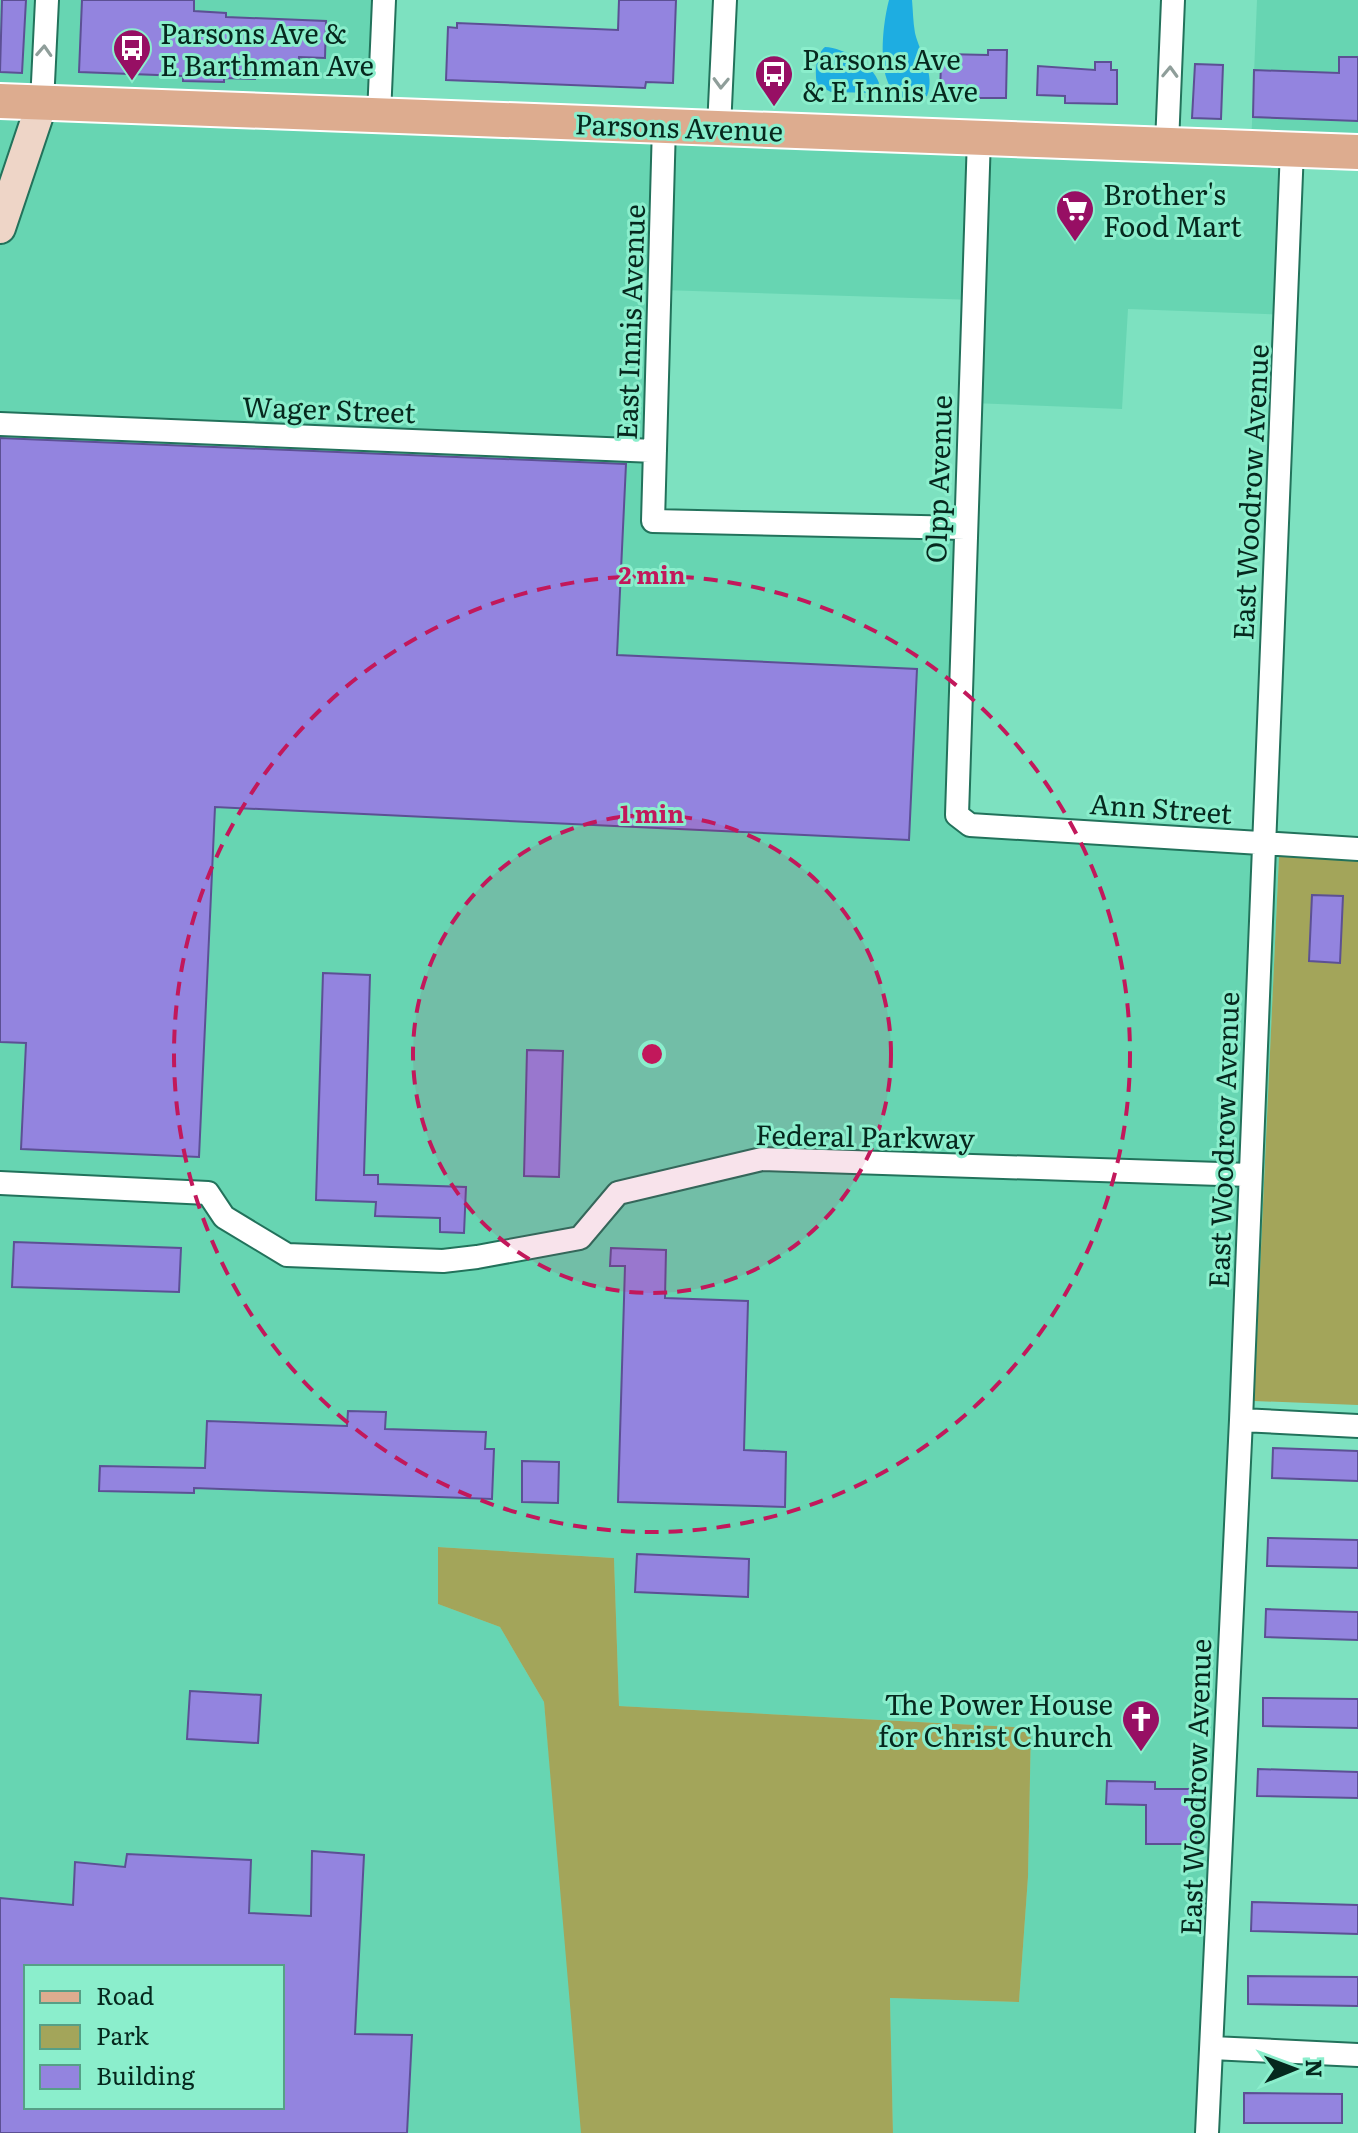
<svg xmlns="http://www.w3.org/2000/svg" width="1358" height="2133" viewBox="0 0 1358 2133" font-family="Literata,serif">
<style>
.built{fill:#67d5b2;fill-rule:evenodd}
.green{fill:#a3a55a}
.water{fill:#1eade1}
.building{fill:#9384df;stroke:#5c5094;stroke-width:2;fill-rule:evenodd}
.lines{fill:none;stroke-linecap:round;stroke-linejoin:round}
.street-casing{stroke:#22725b;stroke-width:26}
.secondary-casing{stroke:#22725b;stroke-width:34}
.primary-casing{stroke:#fff;stroke-width:38}
.street{stroke:#fff;stroke-width:22}
.secondary{stroke:#eed5c7;stroke-width:30}
.primary{stroke:#ddac8f;stroke-width:34}
.oneway{stroke:#8f9e9a}
.ring{fill:none;stroke:#c2185b;stroke-width:4;stroke-dasharray:14 10}
.labels{text-anchor:middle;dominant-baseline:central;stroke-width:6;stroke-linejoin:round;paint-order:stroke}
.poi-label{font-size:28px;fill:#06281e;stroke:#8beecc;text-anchor:start}
.street-label{font-size:28px;fill:#06281e;stroke:#8beecc}
.centre{fill:#c2185b;stroke:#8beecc;stroke-width:4}
.ring-label{font-size:24px;text-anchor:middle;font-weight:bold;fill:#c2185b;stroke:#8beecc;stroke-width:6;stroke-linejoin:round;paint-order:stroke}
</style>
<rect width="100%" height="100%" fill="#7de1c0"/>
<path class="built" d="M0 0H390L386 114 1251 147 1257 0H1358V152L1296 150 1292 315 1128 309 1122 409 971 403 976 300 662 290 654 515 967 527 956 825 1279 856 1254 1401 1237 1423 1207 2133H893L890 1998 1019 2002 1028 1877 1031 1728 619 1706 614 1558 439 1547 438 1604 500 1627 544 1702 582 2107 581 2133H0ZM26 1967H282V2107H26Z"/>
<path class="green" d="M1279 856 1358 860V1405L1254 1401Z
M438 1547 614 1558 619 1706 1031 1728 1028 1877 1019 2002 890 1998 893 2133H581L544 1702 500 1627 438 1604Z"/>
<path class="water" d="M889 0H912C913 11 913 22 915 33 920 54 936 74 927 96 871 117 881 30 889 0Z
M825 47C844 48 873 64 879 83L876 93 831 92 817 85C815 73 815 55 825 47Z"/>
<path class="building" d="M2 0H26L22 73 0 72Z
M82 0H194V11L226 13V17L326 21 325 58 299 57 298 76 255 74V79L224 78V82L183 81V76L79 72Z
M619 0H676L673 83 646 82 645 88 446 80 448 27 457 28V23L618 30Z
M988 50H1007L1006 98H949V93L940 92 941 64H945V54L988 55Z
M1339 57H1358V121L1253 117 1254 70 1339 73Z
M1095 62H1111V70H1117V104L1065 103V96L1037 95 1038 66 1095 70Z
M1195 64 1223 65 1221 119 1192 118Z
M0 438 626 464 617 655 917 669 909 840 215 807 199 1157 21 1149 26 1043 0 1042Z
M1312 895 1343 896 1340 963 1309 961Z
M323 973 370 975 364 1175H378V1184L466 1187 464 1233 440 1232V1218L375 1216 376 1202 316 1200Z
M527 1050 563 1051 559 1177 524 1176Z
M14 1242 181 1248 179 1292 12 1287Z
M611 1248 666 1250 665 1298 748 1301 744 1450 786 1452 785 1507 618 1502 625 1266H610Z
M348 1411 386 1412 385 1429 486 1432 485 1449H494L492 1499 194 1488V1493L99 1491 100 1466 205 1468 207 1421 347 1426Z
M1273 1448 1358 1451V1481L1272 1478Z
M522 1461 559 1462 558 1503 522 1502Z
M1268 1538 1358 1540V1568L1267 1566Z
M637 1554 749 1559 748 1597 635 1592Z
M1266 1609 1358 1612V1640L1265 1637Z
M190 1691 261 1695 258 1743 187 1739Z
M1263 1698 1358 1699V1728L1263 1726Z
M1258 1769 1358 1772V1798L1257 1796Z
M1107 1781 1155 1782V1789H1196V1844H1146V1805L1106 1804Z
M312 1851 364 1855 355 2034 412 2035 407 2133H0V1898L73 1905 75 1862 125 1867 127 1854 251 1860 249 1913 311 1916ZM26 1967H282V2107H26Z
M1252 1902 1358 1905V1934L1251 1931Z
M1248 1976 1358 1977V2006L1248 2004Z
M1244 2093 1342 2094V2123H1244Z"/>
<g class="lines">
<g class="street-casing">
<path id="street" d="M42 103 47 0
M379 115 384 0
M664 125 653 521 965 528
M719 128 725 0
M979 137 957 815 970 825 1358 849
M1167 144 1173 0
M0 424 655 451
M0 1183 208 1193 224 1217 287 1255 443 1261 477 1257 580 1238 618 1193 762 1159 1250 1175
M1241 1420 1358 1426
M1212 2048 1358 2055
M1207 2133 1241 1420 1292 149"/>
</g>
<g class="secondary-casing">
<path id="secondary" d="M0 228 42 103"/>
</g>
<g class="primary-casing">
<path id="primary" d="M0 101 1358 152"/>
</g>
<use href="#street" class="street"/>
<use href="#secondary" class="secondary"/>
<use href="#primary" class="primary"/>
</g>
<defs><path id="oneway-chevron" d="M-2-3.5L2.5 0L-2 3.5" fill="none" stroke-width="1.6" stroke-linecap="round" stroke-linejoin="round" transform="scale(2)"/></defs>
<g class="oneway">
<use href="#oneway-chevron" transform="translate(44 51) rotate(-87)"/>
<use href="#oneway-chevron" transform="translate(1170 72) rotate(-88)"/>
<use href="#oneway-chevron" transform="translate(721 83) rotate(92)"/>
</g>
<circle cx="652" cy="1054" r="239" fill="#c2185b" fill-opacity=".12"/>
<g class="ring">
<circle cx="652" cy="1054" r="239"/>
<circle cx="652" cy="1054" r="478"/>
</g>
<defs>
<g id="bus-pin" transform="scale(2)"><path d="M0 17L-7.5 6A9.5 9.5 0 1 1 7.5 6Z" fill="#970f64" stroke="#8beecc"/><path d="M-5-6H5V4H4V6H2V4H-2V6H-4V4H-5ZM-3.5-4V0h7V-4ZM-3.5 1.2v1.5H-2V1.2ZM2 1.2v1.5H3.5V1.2Z" fill="#fff"/></g>
<g id="supermarket-pin" transform="scale(2)"><path d="M0 17L-7.5 6A9.5 9.5 0 1 1 7.5 6Z" fill="#970f64" stroke="#8beecc"/><path d="M-6-5.5h2.5l.6 2H6L4.5 2H-2.5L-4.4-4H-6ZM-1.5 3.2a1.3 1.3 0 1 0 .1 0ZM3 3.2a1.3 1.3 0 1 0 .1 0Z" fill="#fff"/></g>
<g id="church-pin" transform="scale(2)"><path d="M0 17L-7.5 6A9.5 9.5 0 1 1 7.5 6Z" fill="#970f64" stroke="#8beecc"/><path d="M-1.2-6h2.4v3.5h3.3v2.4h-3.3V6h-2.4V-.1h-3.3v-2.4h3.3Z" fill="#fff"/></g>
</defs>
<g fill-rule="evenodd">
<use href="#bus-pin" x="132" y="48"/>
<use href="#bus-pin" x="774" y="74"/>
<use href="#supermarket-pin" x="1075" y="209"/>
<use href="#church-pin" x="1141" y="1719"/>
</g>
<g class="labels">
<g class="poi-label">
<text x="160" y="32">Parsons Ave &amp;<tspan x="160" dy="32">E Barthman Ave</tspan></text>
<text x="802" y="58">Parsons Ave<tspan x="802" dy="32">&amp; E Innis Ave</tspan></text>
<text x="1103" y="193">Brother's<tspan x="1103" dy="32">Food Mart</tspan></text>
<text x="1113" y="1703" text-anchor="end">The Power House<tspan x="1113" dy="32">for Christ Church</tspan></text>
</g>
<g class="street-label">
<text transform="translate(679 126) rotate(2)">Parsons Avenue</text>
<text transform="translate(629 322) rotate(-88)">East Innis Avenue</text>
<text transform="translate(329 408) rotate(2)">Wager Street</text>
<text transform="translate(937 479) rotate(-88)">Olpp Avenue</text>
<text transform="translate(1249 492) rotate(-87)">East Woodrow Avenue</text>
<text transform="translate(1161 807) rotate(4)">Ann Street</text>
<text transform="translate(865 1135) rotate(1)">Federal Parkway</text>
<text transform="translate(1222 1140) rotate(-88)">East Woodrow Avenue</text>
<text transform="translate(1194 1787) rotate(-88)">East Woodrow Avenue</text>
</g>
</g>
<circle cx="652" cy="1054" r="12" class="centre"/>
<g class="ring-label">
<text x="652" y="584">2 min</text>
<text x="652" y="823">1 min</text>
</g>
<rect x="24" y="1965" width="260" height="144" fill="#8beecc" stroke="#569f86" stroke-width="2"/>
<rect x="40" y="1991" width="40" height="12" fill="#ddac8f" stroke="#569f86" stroke-width="2"/>
<text x="96" y="2005" font-size="24" fill="#06281e">Road</text>
<rect x="40" y="2025" width="40" height="24" fill="#a3a55a" stroke="#569f86" stroke-width="2"/>
<text x="96" y="2045" font-size="24" fill="#06281e">Park</text>
<rect x="40" y="2065" width="40" height="24" fill="#9384df" stroke="#569f86" stroke-width="2"/>
<text x="96" y="2085" font-size="24" fill="#06281e">Building</text>
<g transform="translate(1294 2069) rotate(89)" stroke="#8beecc" stroke-width="6" paint-order="stroke">
<path d="M0-6L14 30L0 20L-14 30Z" fill="#06281e"/>
<text y="-12" font-size="22" font-weight="bold" text-anchor="middle" fill="#06281e">N</text>
</g>
</svg>
